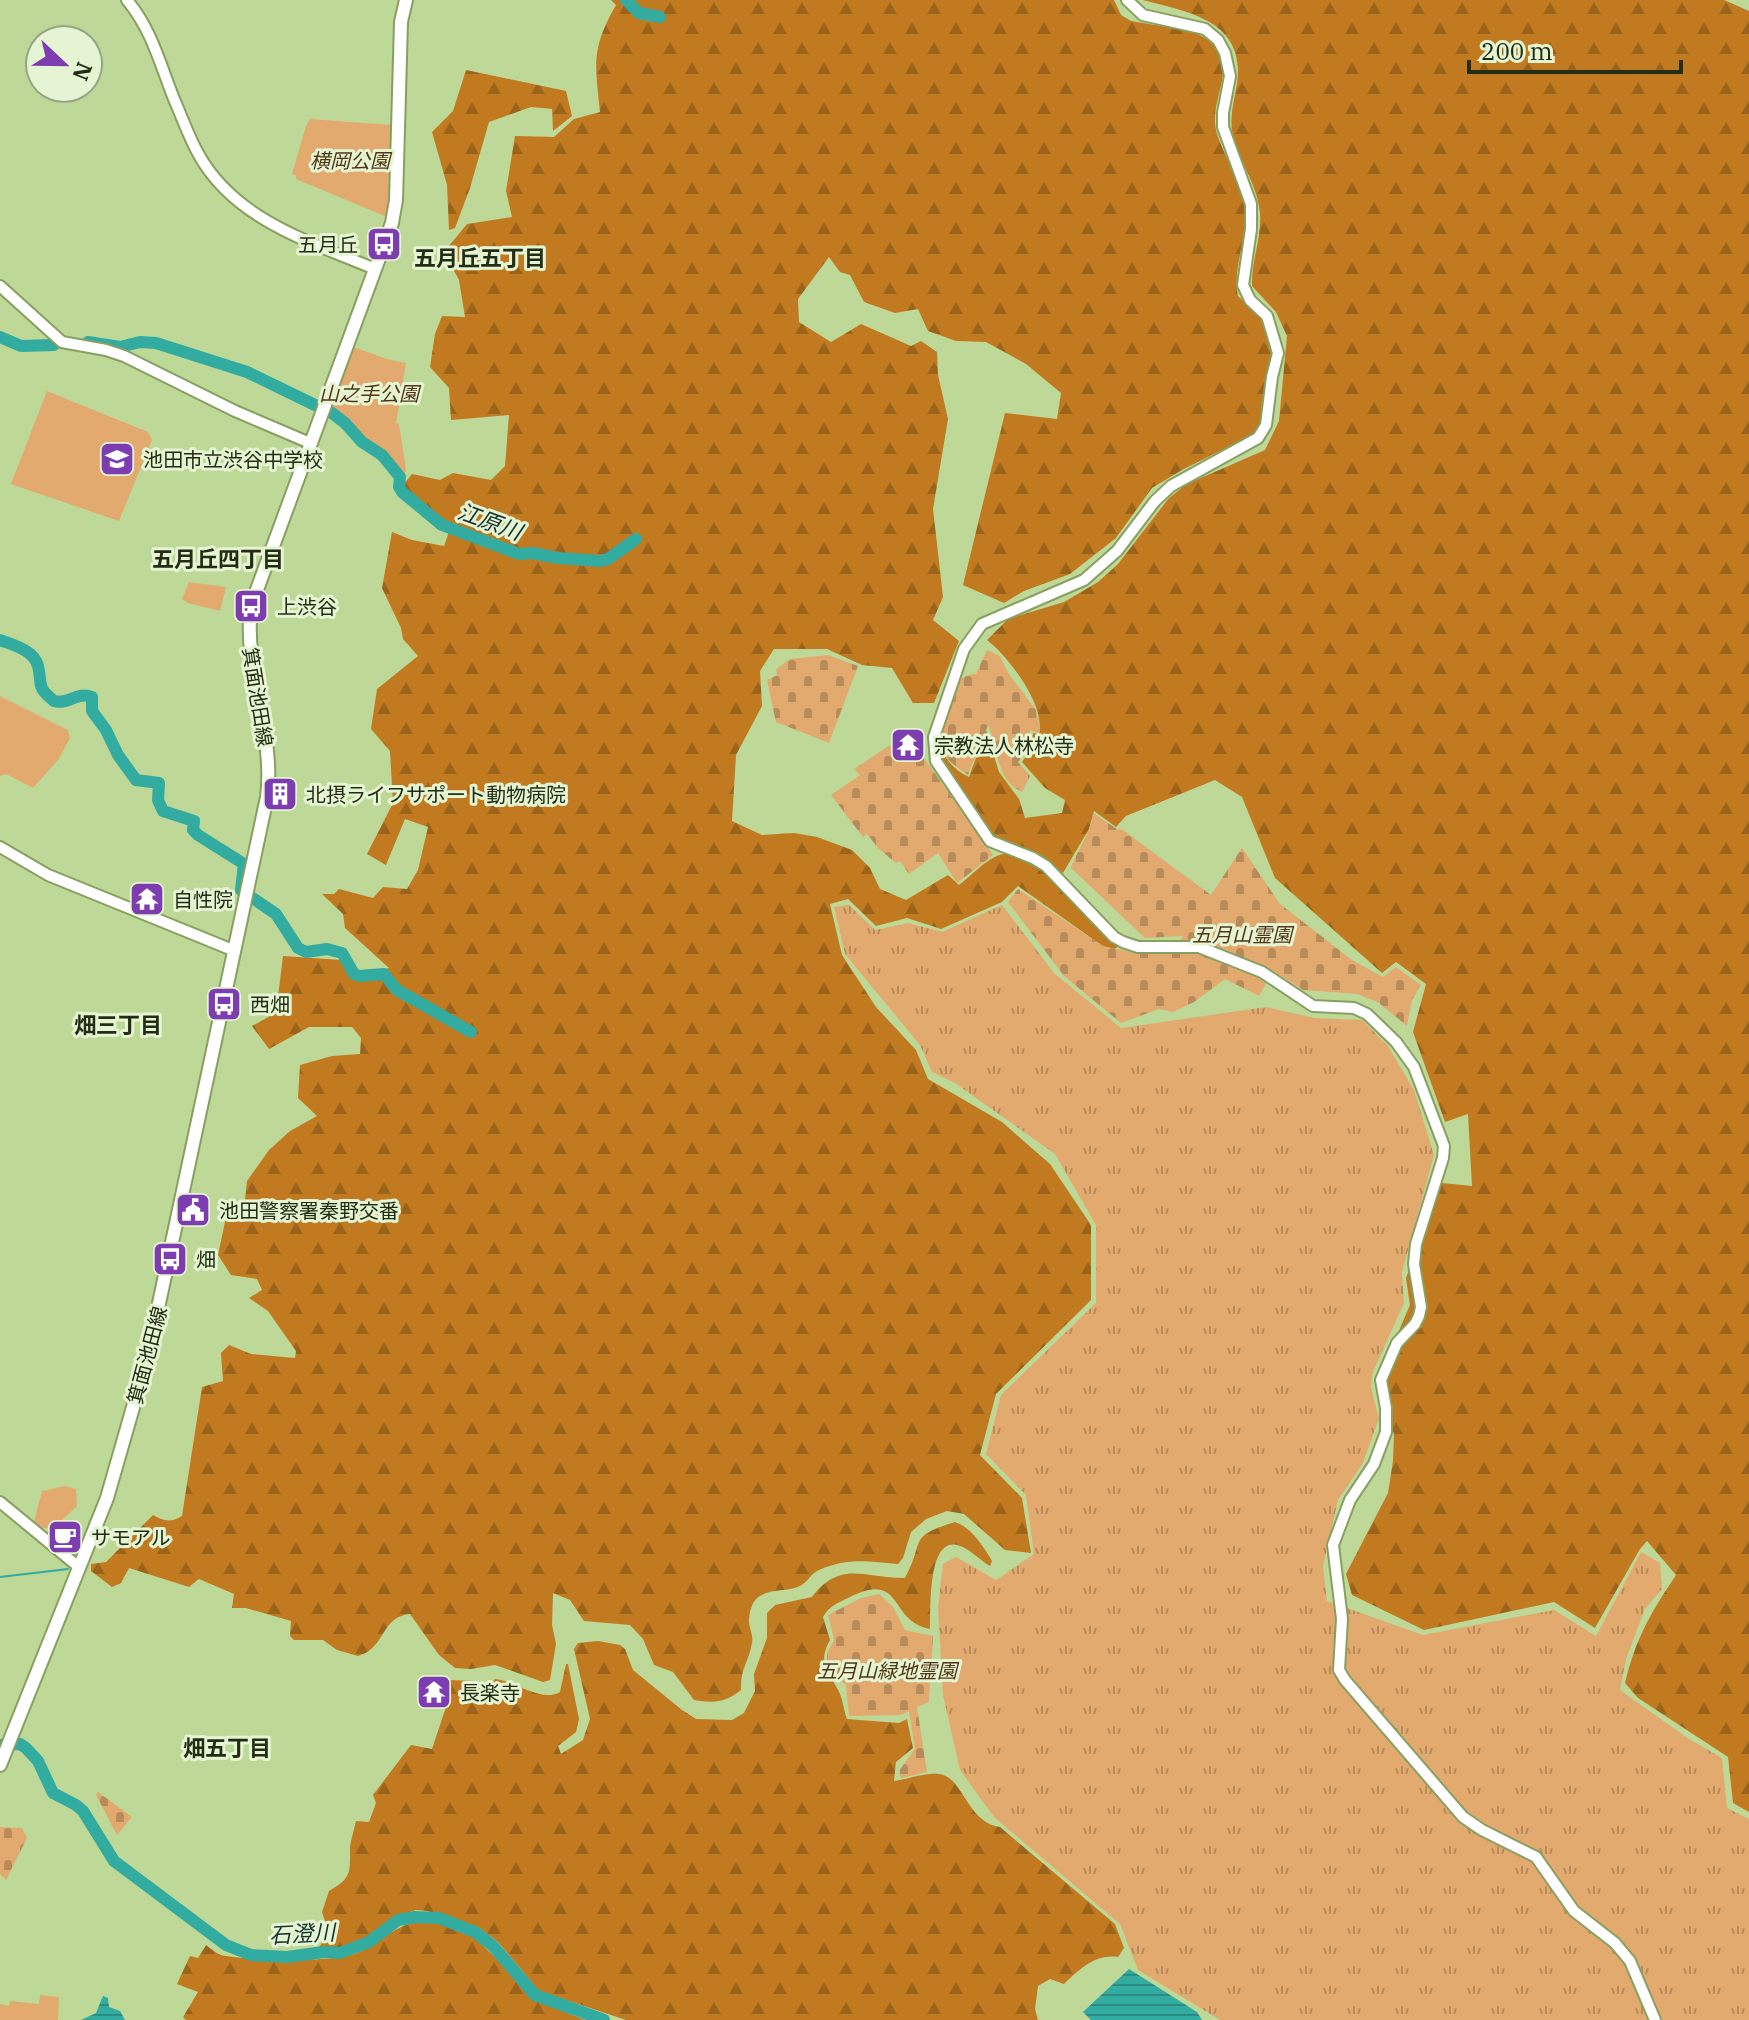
<svg xmlns="http://www.w3.org/2000/svg" width="1749" height="2020" viewBox="0 0 1749 2020" font-family="'IBM Plex Serif','Noto Sans JP',serif">
<style>
.grass{fill:url(#grass-tufts)}
.forest{fill:url(#forest-firs)}
.cemetery{fill:url(#cemetery-stones)}
.park{fill:#e3aa6f}
.water{fill:url(#water-rules)}
.lines{fill:none;stroke-linecap:round;stroke-linejoin:round}
.stream{stroke:#32aba1;stroke-width:2}
.river{stroke:#32aba1;stroke-width:12}
.tertiary-casing{stroke:#87a061;stroke-width:14}
.primary-casing{stroke:#87a061;stroke-width:16}
.tertiary{stroke:#fff;stroke-width:10}
.primary{stroke:#fff;stroke-width:12}
.labels{text-anchor:middle;dominant-baseline:central;stroke-width:6;stroke-linejoin:round;paint-order:stroke}
.park-label{font-size:20px;font-style:italic;fill:#533513;stroke:#e5f4d3}
.poi-label{font-size:20px;fill:#232d13;stroke:#e5f4d3;text-anchor:start}
.street-label{font-size:20px;fill:#232d13;stroke:#e5f4d3}
.neighbourhood-label{font-size:22px;font-weight:bold;fill:#232d13;stroke:#e5f4d3}
.water-label{font-size:22px;font-style:italic;fill:#18322f;stroke:#e5f4d3}
</style>
<defs>
<pattern id="grass-tufts" width="24" height="20" patternUnits="userSpaceOnUse" patternTransform="scale(2)"><rect width="24" height="20" fill="#e3aa6f"/><path d="M3 7l-1-3M5 7V3M7 7l1-3M15 17l-1-3M17 17v-4M19 17l1-3" fill="none" stroke="#b88b5a"/></pattern>
<pattern id="forest-firs" width="22" height="20" patternUnits="userSpaceOnUse" patternTransform="scale(2)"><rect width="22" height="20" fill="#c17a20"/><path d="M5 1l3.5 6h-7zM16 11l3.5 6h-7z" fill="#9c641b"/></pattern>
<pattern id="cemetery-stones" width="16" height="16" patternUnits="userSpaceOnUse" patternTransform="scale(2)"><rect width="16" height="16" fill="#e3aa6f"/><path d="M2 7V4a2 2 0 0 1 4 0v3zM10 15v-3a2 2 0 0 1 4 0v3z" fill="#b88b5a"/></pattern>
<pattern id="water-rules" width="6" height="5" patternUnits="userSpaceOnUse" patternTransform="scale(2)"><rect width="6" height="5" fill="#32aba1"/><path d="M0 2.5h6" fill="none" stroke="#2a8c82"/></pattern>
</defs>
<rect width="100%" height="100%" fill="#bdd897"/>
<path class="grass" d="M849 905 875 930 908 923 942 932 1002 905 1054 973 1121 1028 1266 1007 1315 1018 1362 1020 1388 1046 1414 1090 1434 1155 1402 1272 1404 1303 1372 1374 1371 1388 1379 1418 1363 1463 1338 1500 1323 1566 1327 1601 1423 1635 1554 1610 1596 1636 1641 1552 1660 1563 1662 1589 1645 1609 1626 1659 1620 1690 1689 1739 1722 1758 1727 1808 1749 1819V2020H1220L1138 1970 1120 1924 994 1817 960 1770 943 1695 938 1607 943 1564 956 1557 996 1580 1034 1554 1026 1495 986 1454 1001 1395 1096 1303V1225L1055 1154 955 1083 932 1072 920 1045 845 954 834 907Z"/>
<path class="forest" d="M611 0H1114L1121 15 1131 21 1192 31C1252 59 1205 94 1217 134 1225 159 1243 183 1245 210 1248 239 1232 267 1238 296L1264 321 1272 354 1266 376 1262 422 1254 434 1182 470 1152 488 1116 538 1070 574 1024 591 1004 603 963 585 1005 413 1057 419 1061 393 1026 364 986 342 956 341 928 331 918 309 895 313 864 302 850 275 840 272 829 257 798 299 799 322 831 342 861 324 911 346 921 341 937 352 938 375 948 419 933 509 943 597 933 620 959 641 934 703H913L892 668 862 665 827 649H774L760 671 762 706 736 755 732 821 762 835 794 833 817 837 852 850 870 868 880 889 906 900 948 875 959 885C970 877 985 860 999 855 1031 844 1098 923 1120 945L1111 952 1018 886 1002 902 941 929 907 918 876 926 848 899 830 904 842 955 876 1007 916 1050 928 1079 1002 1122 1050 1164 1091 1225V1300L996 1394 980 1455 1022 1498 1031 1553 1005 1550 964 1514 947 1511 926 1519 911 1532 903 1558 898 1564C867 1562 850 1557 819 1570 811 1573 808 1582 800 1586 780 1595 752 1583 749 1619 748 1627 754 1635 752 1643 749 1661 740 1669 741 1690 725 1703 714 1703 694 1700L673 1672 654 1665 643 1639 630 1625 584 1621 570 1600 553 1593 552 1625 556 1644 550 1680 543 1682 495 1665 471 1669 455 1668 439 1655 410 1614C386 1616 385 1638 370 1650 367 1653 362 1654 358 1656L337 1650 323 1640H294L290 1636 291 1621 246 1608H232L234 1594 199 1579 189 1587 129 1568 121 1583 112 1587 91 1571V1564L106 1562 153 1515C164 1521 170 1523 182 1516L202 1387 223 1381 221 1353 229 1345 251 1354 295 1358 296 1351 268 1311 249 1298 262 1290 257 1279 231 1275 218 1255 228 1208 244 1209 247 1181 269 1150 290 1131 317 1116 298 1098 300 1065 332 1056 360 1054 361 1038 352 1027H309L269 1049 252 1026 276 1013 283 956 341 960 362 975 389 968 345 928 343 914 322 894H334L339 889 373 898 383 887 407 889 418 870 428 827 405 819 386 865 367 854 393 803 390 751 371 729 377 689 418 656 403 639 401 628 382 588 392 532 412 540 444 546 450 529 399 490 412 474 440 480 453 473 491 480 505 466 509 415 451 420 449 388 430 367 435 334 442 316 465 317 459 280 444 252 467 224 512 217 506 191 515 136 554 137 574 119 600 112C595 63 591 49 616 5Z
M1143 0H1724L1749 11V1812L1733 1803 1728 1757 1638 1698 1625 1683C1636 1638 1650 1614 1676 1575L1647 1541 1640 1549 1595 1628 1554 1602 1424 1630 1352 1595 1346 1574 1388 1493 1393 1461 1394 1434 1375 1386 1410 1305 1406 1278 1442 1183 1472 1186 1468 1114 1445 1122 1413 1032 1426 984 1396 962 1382 973 1275 878 1242 797 1215 780 1126 816 1116 827 1094 811 1089 829 1063 873 1047 863 992 837 942 763 937 744 940 736C940 755 952 769 969 777L986 730 999 772 1019 799 1025 818 1062 813 1065 800 1045 788 1022 762 1031 749 1033 733 1039 734C1046 706 1009 657 987 640L1008 619 1064 602 1098 582 1118 564 1169 498 1187 484 1265 450 1279 421 1287 336 1276 312 1252 286C1251 262 1262 237 1260 213 1257 183 1238 160 1232 131 1229 110 1238 91 1238 70 1237 18 1183 11 1143 0Z
M466 70 566 91 572 116 553 131 552 109 531 107 489 122 470 188 455 228 449 230 447 185 432 132 453 111Z
M955 1522C971 1527 984 1547 992 1561L990 1566C979 1560 970 1548 957 1545 927 1538 931 1611 930 1629 887 1621 905 1569 848 1598 838 1603 829 1606 823 1617L830 1640C816 1666 830 1672 840 1694 843 1701 844 1711 847 1719L899 1723 907 1719 913 1748 896 1762 894 1781C908 1779 926 1772 939 1774 963 1776 967 1823 1000 1827L1115 1924 1124 1948 1118 1957C1095 1954 1080 1969 1064 1984L1050 1979 1038 1986 1035 2009 1038 2020H626L539 1991 498 1942 478 1927 427 1911 416 1910 397 1917 368 1937 341 1949 319 1947 329 1933 322 1912 329 1891C352 1878 350 1872 350 1847 351 1839 354 1830 356 1821L369 1822 376 1803 373 1795 411 1745 432 1749 449 1698V1680L474 1681 478 1688 488 1687 495 1679C515 1681 542 1703 560 1692L566 1664H568L579 1719 576 1732 558 1746 561 1754 583 1740 590 1719 574 1649 578 1643 598 1641 620 1645 625 1649 633 1670 682 1710 696 1719 732 1720 744 1713 755 1691 754 1674 767 1638V1613L775 1605 812 1597C841 1559 866 1579 905 1578 926 1540 906 1537 955 1522Z
M422 1921 437 1923 473 1936 500 1962 533 1999 585 2020H186L183 2017 198 1992 177 1984 190 1956 198 1958 206 1945C211 1949 216 1953 221 1955 249 1961 332 1963 357 1953 382 1943 394 1924 422 1921Z"/>
<path class="cemetery" d="M987 650 1000 656 1008 673 1036 710 1040 727 1038 733 1030 730V749L1018 762 1030 776 1022 792C995 779 999 749 988 725L968 775C958 768 945 760 941 748 938 739 954 688 959 681 964 676 969 674 976 674Z
M828 655 858 666 829 743 776 722 767 680 777 675 776 669 790 659Z
M890 745 896 754 919 751 993 855 957 883 938 853 909 874 900 861 896 863 878 848 867 834 863 837 831 795 860 775 854 769Z
M1093 813 1117 829 1123 830 1211 895 1242 848 1280 904 1352 960 1383 977 1396 967 1421 985 1412 1000 1407 1026 1379 1003 1358 994 1303 990 1273 971 1259 996 1225 979 1194 1002 1173 1012 1159 1009 1121 1023 1064 976 1008 902 1018 889 1103 946 1136 953 1174 952 1183 936 1145 938 1071 868C1078 848 1091 834 1093 813Z
M879 1594 893 1607 905 1630 933 1636 929 1702 917 1707 927 1772 901 1778 899 1771 915 1749 909 1711 901 1715 849 1716 846 1685 828 1671 827 1653 834 1640 828 1615 861 1598Z
M98 1792 132 1817 117 1835 96 1795Z
M0 1827 22 1828 27 1838 6 1880 0 1874Z"/>
<path class="park" d="M310 119 392 125 390 193 387 217 296 179V175L292 174 306 126Z
M353 347 387 359 406 363 396 423 399 424 406 469 401 485C404 462 375 453 361 441 350 430 342 419 329 410Z
M47 391 148 432 152 440 119 521 11 484Z
M189 582 226 587 220 611 188 603 182 599Z
M0 696 68 730 70 738 58 760 33 788 6 774 0 776Z
M65 1486 76 1489 77 1506 57 1525 41 1529 34 1522 42 1491Z
M40 1995 59 1997 58 2020H0V2004L9 2006 10 2001 39 2004Z"/>
<path class="water" d="M1129 1969 1197 2012 1202 2020H1091L1083 2012Z
M103 1996 108 1998 109 2007 120 2011 125 2020H81L96 2013Z"/>
<g class="lines">
<path class="stream" d="M0 1577 68 1569"/>
<path class="river" d="M626 0 639 13 660 17
M0 337 21 346 54 345
M88 342 120 347 140 342 156 343 247 372 315 405
M328 410 345 423 362 442 382 455 400 477 399 487 402 492 442 525 519 554 532 553 558 558 601 561 608 559 636 539
M0 640C13 645 34 650 38 666 43 686 35 685 54 701 68 705 78 691 92 697V711L106 730 118 755 136 780 159 783 158 800 163 811 194 821 193 830 198 835 244 864 241 890 276 914 298 948 306 952 327 949 342 953 354 974 359 976 384 974 397 990 471 1032
M0 1745 20 1744 26 1748 38 1761 53 1793 76 1805 83 1811 114 1861 226 1945 251 1955 287 1957 324 1952 340 1953 369 1942 398 1920 415 1917 439 1918 475 1932 493 1946 535 1995 604 2020"/>
<g class="tertiary-casing">
<path id="tertiary" d="M127 0C152 30 160 64 174 99 182 117 189 138 199 155 235 220 311 242 375 269
M1127 0 1143 15 1205 29 1218 40 1225 53 1230 76 1223 113V127L1251 204V229L1243 285 1250 300 1267 316 1278 353 1272 377 1266 425 1258 438 1171 486 1155 501 1117 551 1084 580 982 624 964 649 934 737 936 761 990 841 1033 858 1046 866 1114 937 1123 942 1138 947H1199L1262 972 1313 1006 1354 1008 1367 1014 1396 1042 1414 1067 1444 1146 1443 1158 1416 1244 1414 1264 1421 1307 1419 1316 1415 1324 1397 1343 1381 1380 1386 1408V1432L1374 1464 1350 1500 1333 1545 1342 1619 1339 1670 1345 1680 1463 1817 1482 1830 1536 1857 1574 1911 1615 1943 1630 1961 1655 2020
M0 286 62 342 106 350 124 356 235 411 310 443
M0 847 48 875 235 951
M0 1502 80 1568"/>
</g>
<g class="primary-casing">
<path id="primary" d="M0 1765 107 1498 148 1355 267 797C275 732 243 670 251 606L392 223 396 200 401 22 406 0"/>
</g>
<use href="#tertiary" class="tertiary"/>
<use href="#primary" class="primary"/>
</g>
<defs>
<g id="bus-square" transform="scale(1.8)"><rect x="-9" y="-9" width="18" height="18" rx="4" fill="#7d3db1" stroke="#e5f4d3"/><path d="M-5-6H5V4H4V6H2V4H-2V6H-4V4H-5ZM-3.5-4V0h7V-4ZM-3.5 1.2v1.5H-2V1.2ZM2 1.2v1.5H3.5V1.2Z" fill="#fff"/></g>
<g id="school-square" transform="scale(1.8)"><rect x="-9" y="-9" width="18" height="18" rx="4" fill="#7d3db1" stroke="#e5f4d3"/><path d="M0-5L7-2L0 1L-7-2ZM-4 1L0 2.5L4 1V4Q0 6-4 4Z" fill="#fff"/></g>
<g id="temple-square" transform="scale(1.8)"><rect x="-9" y="-9" width="18" height="18" rx="4" fill="#7d3db1" stroke="#e5f4d3"/><path d="M0-6L5-2H3V0L6.5 2.5H4V6H1.5V3h-3V6H-4V2.5H-6.5L-3 0V-2H-5Z" fill="#fff"/></g>
<g id="building-square" transform="scale(1.8)"><rect x="-9" y="-9" width="18" height="18" rx="4" fill="#7d3db1" stroke="#e5f4d3"/><path d="M-4-6H4V6H1V3H-1V6H-4ZM-2.5-4.3h1.7v1.8h-1.7ZM.8-4.3h1.7v1.8H.8ZM-2.5-1h1.7V.8h-1.7ZM.8-1h1.7V.8H.8Z" fill="#fff"/></g>
<g id="civic-square" transform="scale(1.8)"><rect x="-9" y="-9" width="18" height="18" rx="4" fill="#7d3db1" stroke="#e5f4d3"/><path d="M-.6-6.5H3V-4.5H.6V-3L4-1V1h2V6H-6V1h2V-1L-.6-3ZM-1.2 2.5V6h2.4V2.5Z" fill="#fff"/></g>
<g id="cafe-square" transform="scale(1.8)"><rect x="-9" y="-9" width="18" height="18" rx="4" fill="#7d3db1" stroke="#e5f4d3"/><path d="M-5.5-4.5H6V0H3Q3 3.5 0 3.5H-2.5Q-5.5 3.5-5.5 0ZM3-3.2v2h1.7v-2ZM-6 4.5H4V6H-6Z" fill="#fff"/></g>
</defs>
<g fill-rule="evenodd">
<use href="#bus-square" x="384" y="244"/>
<use href="#school-square" x="117" y="459"/>
<use href="#bus-square" x="251" y="606"/>
<use href="#temple-square" x="908" y="745"/>
<use href="#building-square" x="280" y="794"/>
<use href="#temple-square" x="147" y="899"/>
<use href="#bus-square" x="224" y="1004"/>
<use href="#civic-square" x="193" y="1210"/>
<use href="#bus-square" x="170" y="1259"/>
<use href="#cafe-square" x="65" y="1537"/>
<use href="#temple-square" x="434" y="1692"/>
</g>
<g class="labels">
<g class="park-label">
<text x="350" y="160">横岡公園</text>
<text x="369" y="393">山之手公園</text>
<text x="1242" y="934">五月山霊園</text>
<text x="887" y="1670">五月山緑地霊園</text>
</g>
<g class="poi-label">
<text x="358" y="244" text-anchor="end">五月丘</text>
<text x="143" y="459">池田市立渋谷中学校</text>
<text x="277" y="606">上渋谷</text>
<text x="934" y="745">宗教法人林松寺</text>
<text x="306" y="794">北摂ライフサポート動物病院</text>
<text x="173" y="899">自性院</text>
<text x="250" y="1004">西畑</text>
<text x="219" y="1210">池田警察署秦野交番</text>
<text x="196" y="1259">畑</text>
<text x="91" y="1537">サモアル</text>
<text x="460" y="1692">長楽寺</text>
</g>
<g class="street-label">
<text transform="translate(258 697) rotate(81)">箕面池田線</text>
<text transform="translate(147 1355) rotate(-75)">箕面池田線</text>
</g>
<g class="neighbourhood-label">
<text x="480" y="257">五月丘五丁目</text>
<text x="218" y="558">五月丘四丁目</text>
<text x="118" y="1024">畑三丁目</text>
<text x="227" y="1747">畑五丁目</text>
</g>
<g class="water-label">
<text transform="translate(490 521) rotate(20)">江原川</text>
<text transform="translate(302 1933) rotate(-3)">石澄川</text>
</g>
</g>
<g transform="translate(64 64) rotate(112)"><circle r="38" fill="#e5f4d3" stroke="#97a486" stroke-width="2"/>
<path d="M0-6L14 30L0 20L-14 30Z" fill="#7d3db1"/>
<text y="-12" font-size="22" font-weight="bold" text-anchor="middle" fill="#232d13">N</text>
</g>
<path d="M1469 60v12h212v-12" fill="none" stroke="#232d13" stroke-width="4"/>
<text x="1481" y="60" font-size="24" fill="#232d13" stroke="#e5f4d3" stroke-width="6" paint-order="stroke">200 m</text>
</svg>
